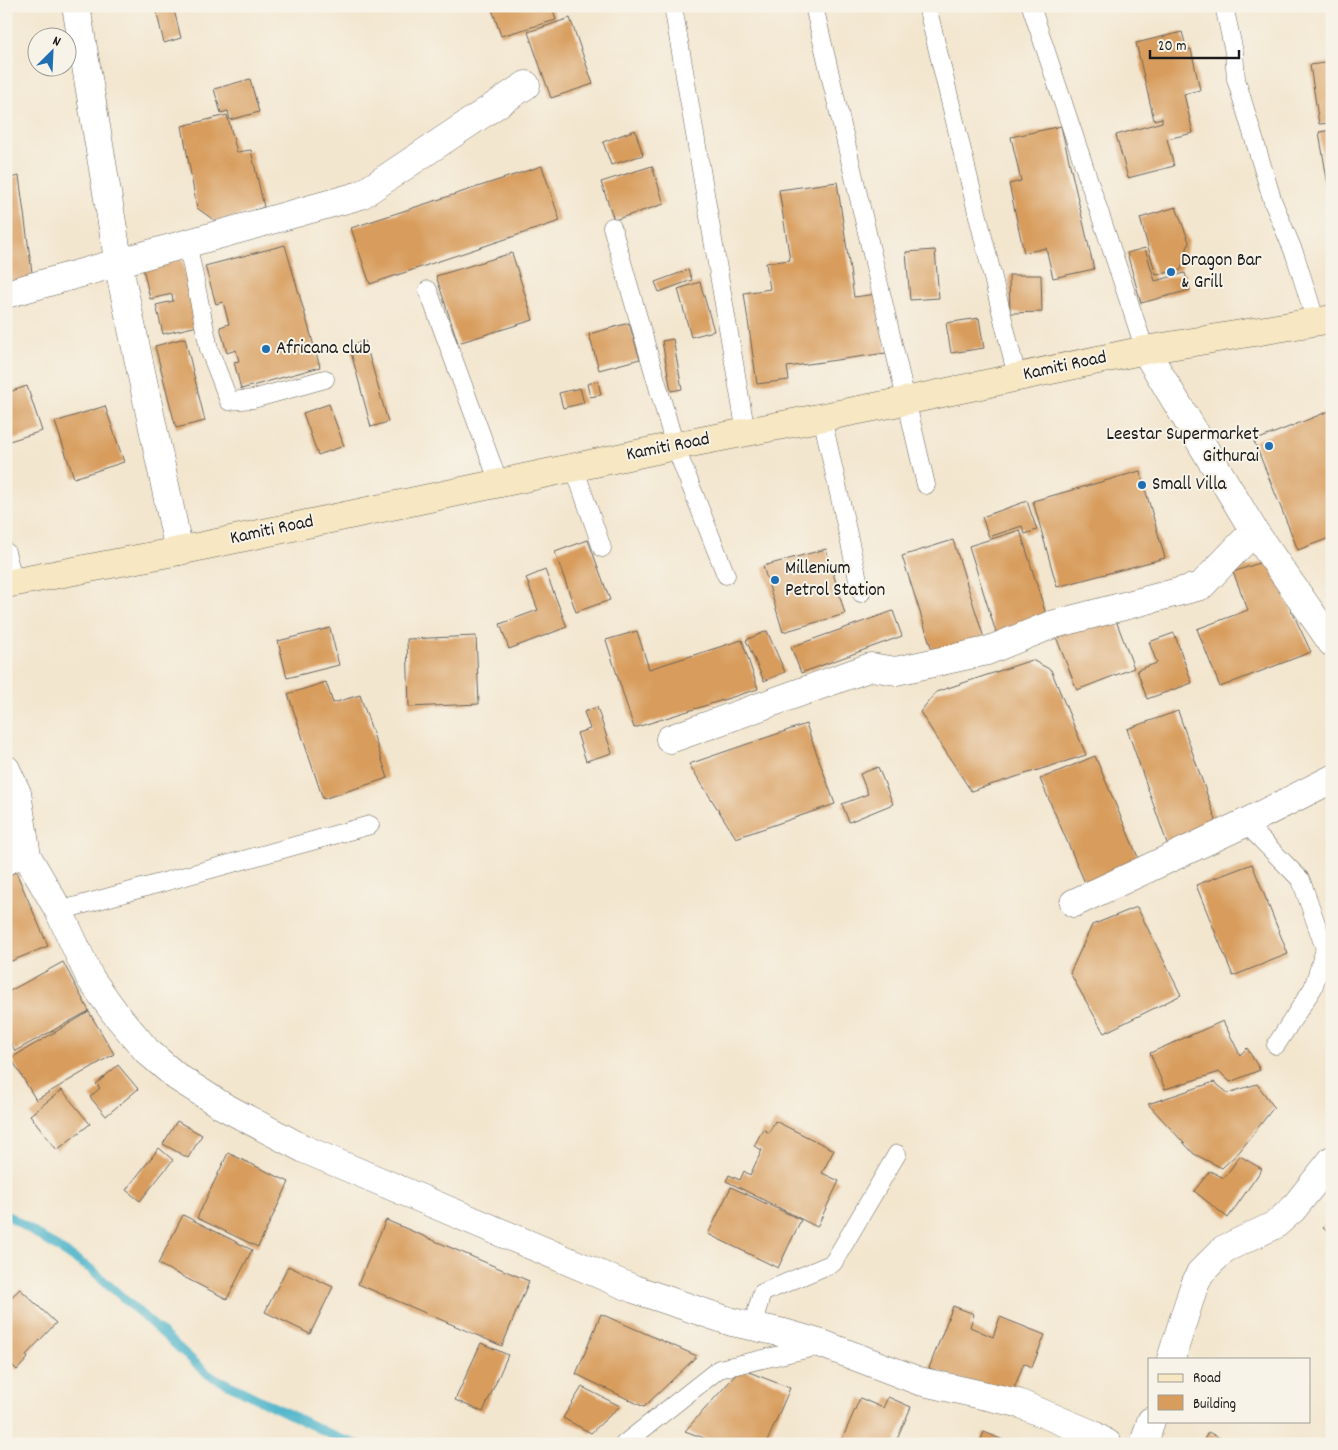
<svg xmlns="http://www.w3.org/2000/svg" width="1338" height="1450" viewBox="0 0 1338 1450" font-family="Dekko,sans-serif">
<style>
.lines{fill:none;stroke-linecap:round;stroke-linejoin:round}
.stream{stroke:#4cb4ca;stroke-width:9}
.building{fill:#d89d5d}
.lane-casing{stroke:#67635b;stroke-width:19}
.street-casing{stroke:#67635b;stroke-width:29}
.secondary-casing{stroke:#67635b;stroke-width:29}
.lane{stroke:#fff;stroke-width:18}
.street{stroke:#fff;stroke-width:28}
.secondary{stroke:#f7e8c3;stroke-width:28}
.poi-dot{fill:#1f6fb2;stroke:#f7f3e8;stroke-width:2}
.labels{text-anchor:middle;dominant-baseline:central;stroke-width:4;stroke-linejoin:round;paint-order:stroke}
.poi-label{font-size:19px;fill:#1c1c1c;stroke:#f7f3e8;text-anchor:start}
.street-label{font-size:19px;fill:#1c1c1c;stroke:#f7f3e8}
</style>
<rect width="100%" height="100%" fill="#f7f3e8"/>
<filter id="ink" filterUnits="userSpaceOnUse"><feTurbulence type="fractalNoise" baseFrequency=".02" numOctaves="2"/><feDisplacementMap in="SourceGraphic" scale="10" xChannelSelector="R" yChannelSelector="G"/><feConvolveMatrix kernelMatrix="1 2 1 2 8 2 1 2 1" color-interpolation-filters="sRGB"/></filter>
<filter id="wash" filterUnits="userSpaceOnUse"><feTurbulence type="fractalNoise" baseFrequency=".0096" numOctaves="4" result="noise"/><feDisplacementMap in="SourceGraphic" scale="20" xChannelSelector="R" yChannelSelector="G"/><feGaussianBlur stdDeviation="1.12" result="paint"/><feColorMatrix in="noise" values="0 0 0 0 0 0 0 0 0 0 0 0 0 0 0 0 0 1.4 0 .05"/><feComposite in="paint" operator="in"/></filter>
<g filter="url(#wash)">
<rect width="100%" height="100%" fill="#f3e6cf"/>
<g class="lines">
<path class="stream" d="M6 1214 92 1270 209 1375 338 1438 357 1444"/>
</g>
<g id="blocks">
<path class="building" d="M155 6H173L181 38 164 43Z
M491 6H552L556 20 501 36Z
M570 18 593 84 551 98 528 32Z
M1182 32 1187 50 1191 49 1200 90 1184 94 1193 133 1167 139 1174 166 1128 178 1116 135 1162 122V118L1154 120 1136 43Z
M1332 62V123L1319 124 1310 65Z
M250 79 259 112 230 120 228 111 221 113 214 89Z
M227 115 237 152 251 150 264 207 218 223 197 208 182 126Z
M1061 126 1094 269 1053 278 1046 248 1024 253 1009 184 1021 181 1011 137Z
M635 130 643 155 611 165 603 142Z
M1332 130V191H1329L1319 132Z
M542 166 560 221 370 284 351 228Z
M652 166 664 204 614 220 601 182Z
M19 176 33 280 6 288V179Z
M837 182 854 297 877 294 886 353 787 367 789 380 757 384 744 293 770 289 766 263 790 260 779 190Z
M1176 207 1189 242 1181 270 1156 275 1140 218Z
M285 245 320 367 241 389 234 362 239 361 236 350 227 353 220 327 229 324 223 302 216 304 205 266Z
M1145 248 1155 281 1185 273 1190 290 1141 303 1127 253Z
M935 250 939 298 910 300 906 252Z
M512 253 533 320 458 343 436 276Z
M182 259 198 326 163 334 156 305 173 301 172 294 150 299 143 268Z
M688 270 692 280 659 292 655 282Z
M1009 275H1041L1042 312 1010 313Z
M700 282 714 331 691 337 678 289Z
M979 318 984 348 951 353 946 323Z
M629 323 640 359 599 370 589 334Z
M185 338 205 421 176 428 155 346Z
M673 339 682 389 671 391 662 341Z
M365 341 388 422 371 427 349 345Z
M598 381 601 395 590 397 587 384Z
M27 386 42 431 6 442V393Z
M580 388 584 403 563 408 559 393Z
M329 404 344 446 318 455 303 413Z
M105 406 124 462 74 478 55 422Z
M1332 410V537L1298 550 1254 441Z
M1140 471 1165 558 1057 587 1033 501Z
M1027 501 1037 530 1025 534 1022 526 989 537 982 517Z
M1020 530 1049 624 998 639 969 546Z
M588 540 610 600 576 612 555 552Z
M953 540 984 638 933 653 902 556Z
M826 549 845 614 783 632 763 566Z
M1268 560 1311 652 1220 687 1197 629 1248 610 1233 572Z
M545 570 567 627 509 649 500 624 538 610 526 578Z
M1112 610 1134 668 1077 690 1054 632Z
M893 611 902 636 801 673 791 647Z
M330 628 339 665 287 678 278 641Z
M637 631 649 669 742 640 758 689 634 728 606 640Z
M767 631 785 672 764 681 746 640Z
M1174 633 1192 683 1147 699 1137 670 1157 663 1149 642Z
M476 636 479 704 409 707 407 639Z
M1032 660 1051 670 1086 755 971 791 920 712 936 692Z
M326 682 333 703 360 695 388 778 323 799 288 694Z
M597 707 612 753 586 761 577 733 590 729 584 712Z
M1178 711 1219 829 1168 846 1127 729Z
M806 724 835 804 736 838 689 764Z
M1095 756 1140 862 1086 885 1040 779Z
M878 767 893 804 849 822 842 804 868 794 860 774Z
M1252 864 1288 954 1233 976 1196 885Z
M16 872 48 946 9 962 6 956V876Z
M1137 907 1181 995 1104 1033 1070 973 1092 925Z
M63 962 89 1011 15 1051 6 1034V993Z
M89 1012 114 1054 36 1100 11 1058Z
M1223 1021 1240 1055 1247 1048 1260 1070 1230 1082 1220 1072 1165 1089 1150 1053Z
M118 1065 138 1089 106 1116 90 1097 100 1088 96 1084Z
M1214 1082 1228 1093 1257 1084 1274 1107 1240 1151 1222 1168 1194 1154 1148 1104Z
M62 1090 90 1124 57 1150 30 1115Z
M177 1121 202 1135 188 1158 163 1144Z
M775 1121 834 1150 822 1173 839 1181 817 1227 726 1181 729 1175 740 1180 744 1171 750 1175 762 1150 754 1146 763 1129 769 1133Z
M159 1148 173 1160 140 1201 126 1190Z
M228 1153 289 1182 258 1247 197 1218Z
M1240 1156 1262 1169 1228 1218 1194 1191 1210 1171 1224 1178Z
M731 1187 801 1220 778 1268 708 1234Z
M183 1215 252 1250 227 1299 158 1264Z
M1332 1218V1235L1323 1228Z
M386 1220 529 1281 502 1346 358 1284Z
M288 1266 333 1287 310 1334 265 1312Z
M20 1289 56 1323 26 1355 28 1358 17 1370 13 1366 6 1373V1302Z
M953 1306 974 1314 970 1327 993 1337 1000 1317 1045 1335 1032 1367 1024 1363 1010 1398 929 1368Z
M601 1314 697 1356 644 1407 576 1374Z
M481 1343 508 1355 483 1412 455 1400Z
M741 1369 790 1388 766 1444H720L685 1431Z
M582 1387 620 1406 591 1433 563 1418Z
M888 1397 911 1407 895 1444H840L860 1398 883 1408Z
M984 1432 1013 1444H979Z
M1208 1432 1232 1444H1202Z"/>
</g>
</g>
<g filter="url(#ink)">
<use href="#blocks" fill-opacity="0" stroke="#67635b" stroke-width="1"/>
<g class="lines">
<g class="lane-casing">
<path id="lane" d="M673 6 746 433
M814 6 926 485
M927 6 1017 377
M1031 6 1145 350
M1224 6 1234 52 1236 79 1273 202 1295 255 1316 322
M612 227 675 446 726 575
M187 242 209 349 229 401 253 399 325 379
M428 290 499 483
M822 417 861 593
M574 467 602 548
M6 552 14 582
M1245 823 1301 880 1325 949 1313 988 1276 1045
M6 866 27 856
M59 911 370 825
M752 1326 762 1293 833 1263 897 1154
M624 1444 719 1369 820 1346"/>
</g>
<g class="street-casing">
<path id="street" d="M76 6 121 277 179 551
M6 294 361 195 526 85
M1145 350 1254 531 1332 643
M670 739 871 667 896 671 987 651 1051 625 1201 586 1254 531
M6 769 17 793 27 856 59 911 90 978 115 1013 147 1051 177 1077 221 1105 304 1149 634 1289 732 1322 784 1333 825 1345 919 1381 1018 1403 1092 1434 1108 1444
M1074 903 1245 823 1332 779
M1171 1359 1193 1289 1200 1273 1224 1249 1275 1225 1293 1209 1332 1160
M1144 1444 1151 1421"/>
</g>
<g class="secondary-casing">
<path id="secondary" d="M6 584 179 551 675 446 905 401 1145 350 1332 319"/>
</g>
<use href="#lane" class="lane"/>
<use href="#street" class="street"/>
<use href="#secondary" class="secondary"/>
</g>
</g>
<g class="poi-dot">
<circle cx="1171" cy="272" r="5"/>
<circle cx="266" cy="349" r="5"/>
<circle cx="1269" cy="446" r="5"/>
<circle cx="1142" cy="485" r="5"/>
<circle cx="775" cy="580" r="5"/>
</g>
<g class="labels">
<g class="poi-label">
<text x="1181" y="261">Dragon Bar<tspan x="1181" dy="22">&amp; Grill</tspan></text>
<text x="276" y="349">Africana club</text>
<text x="1259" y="435" text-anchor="end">Leestar Supermarket<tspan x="1259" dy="22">Githurai</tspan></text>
<text x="1152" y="485">Small Villa</text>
<text x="785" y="569">Millenium<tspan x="785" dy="22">Petrol Station</tspan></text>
</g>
<g class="street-label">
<text transform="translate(1065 367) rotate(-12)">Kamiti Road</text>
<text transform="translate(668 448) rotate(-11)">Kamiti Road</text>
<text transform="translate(272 531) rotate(-12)">Kamiti Road</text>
</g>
</g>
<rect width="1338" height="1450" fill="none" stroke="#f7f3e8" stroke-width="25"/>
<rect x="1148" y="1358" width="162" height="65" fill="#f7f3e8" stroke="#9f9d96"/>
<rect x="1158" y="1374" width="25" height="8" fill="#f7e8c3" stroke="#9f9d96"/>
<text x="1193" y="1382" font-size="15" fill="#1c1c1c">Road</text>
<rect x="1158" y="1395" width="25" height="15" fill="#d89d5d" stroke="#9f9d96"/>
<text x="1193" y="1408" font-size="15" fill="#1c1c1c">Building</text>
<g transform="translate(52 52) rotate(24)"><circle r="24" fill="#f7f3e8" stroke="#9f9d96"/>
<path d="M0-4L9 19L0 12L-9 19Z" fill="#1f6fb2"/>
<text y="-8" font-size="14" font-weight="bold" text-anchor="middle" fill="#1c1c1c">N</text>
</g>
<path d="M1150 50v8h89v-8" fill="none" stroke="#1c1c1c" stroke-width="2.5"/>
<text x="1158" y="50" font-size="15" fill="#1c1c1c" stroke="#f7f3e8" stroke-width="4" paint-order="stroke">20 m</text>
</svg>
